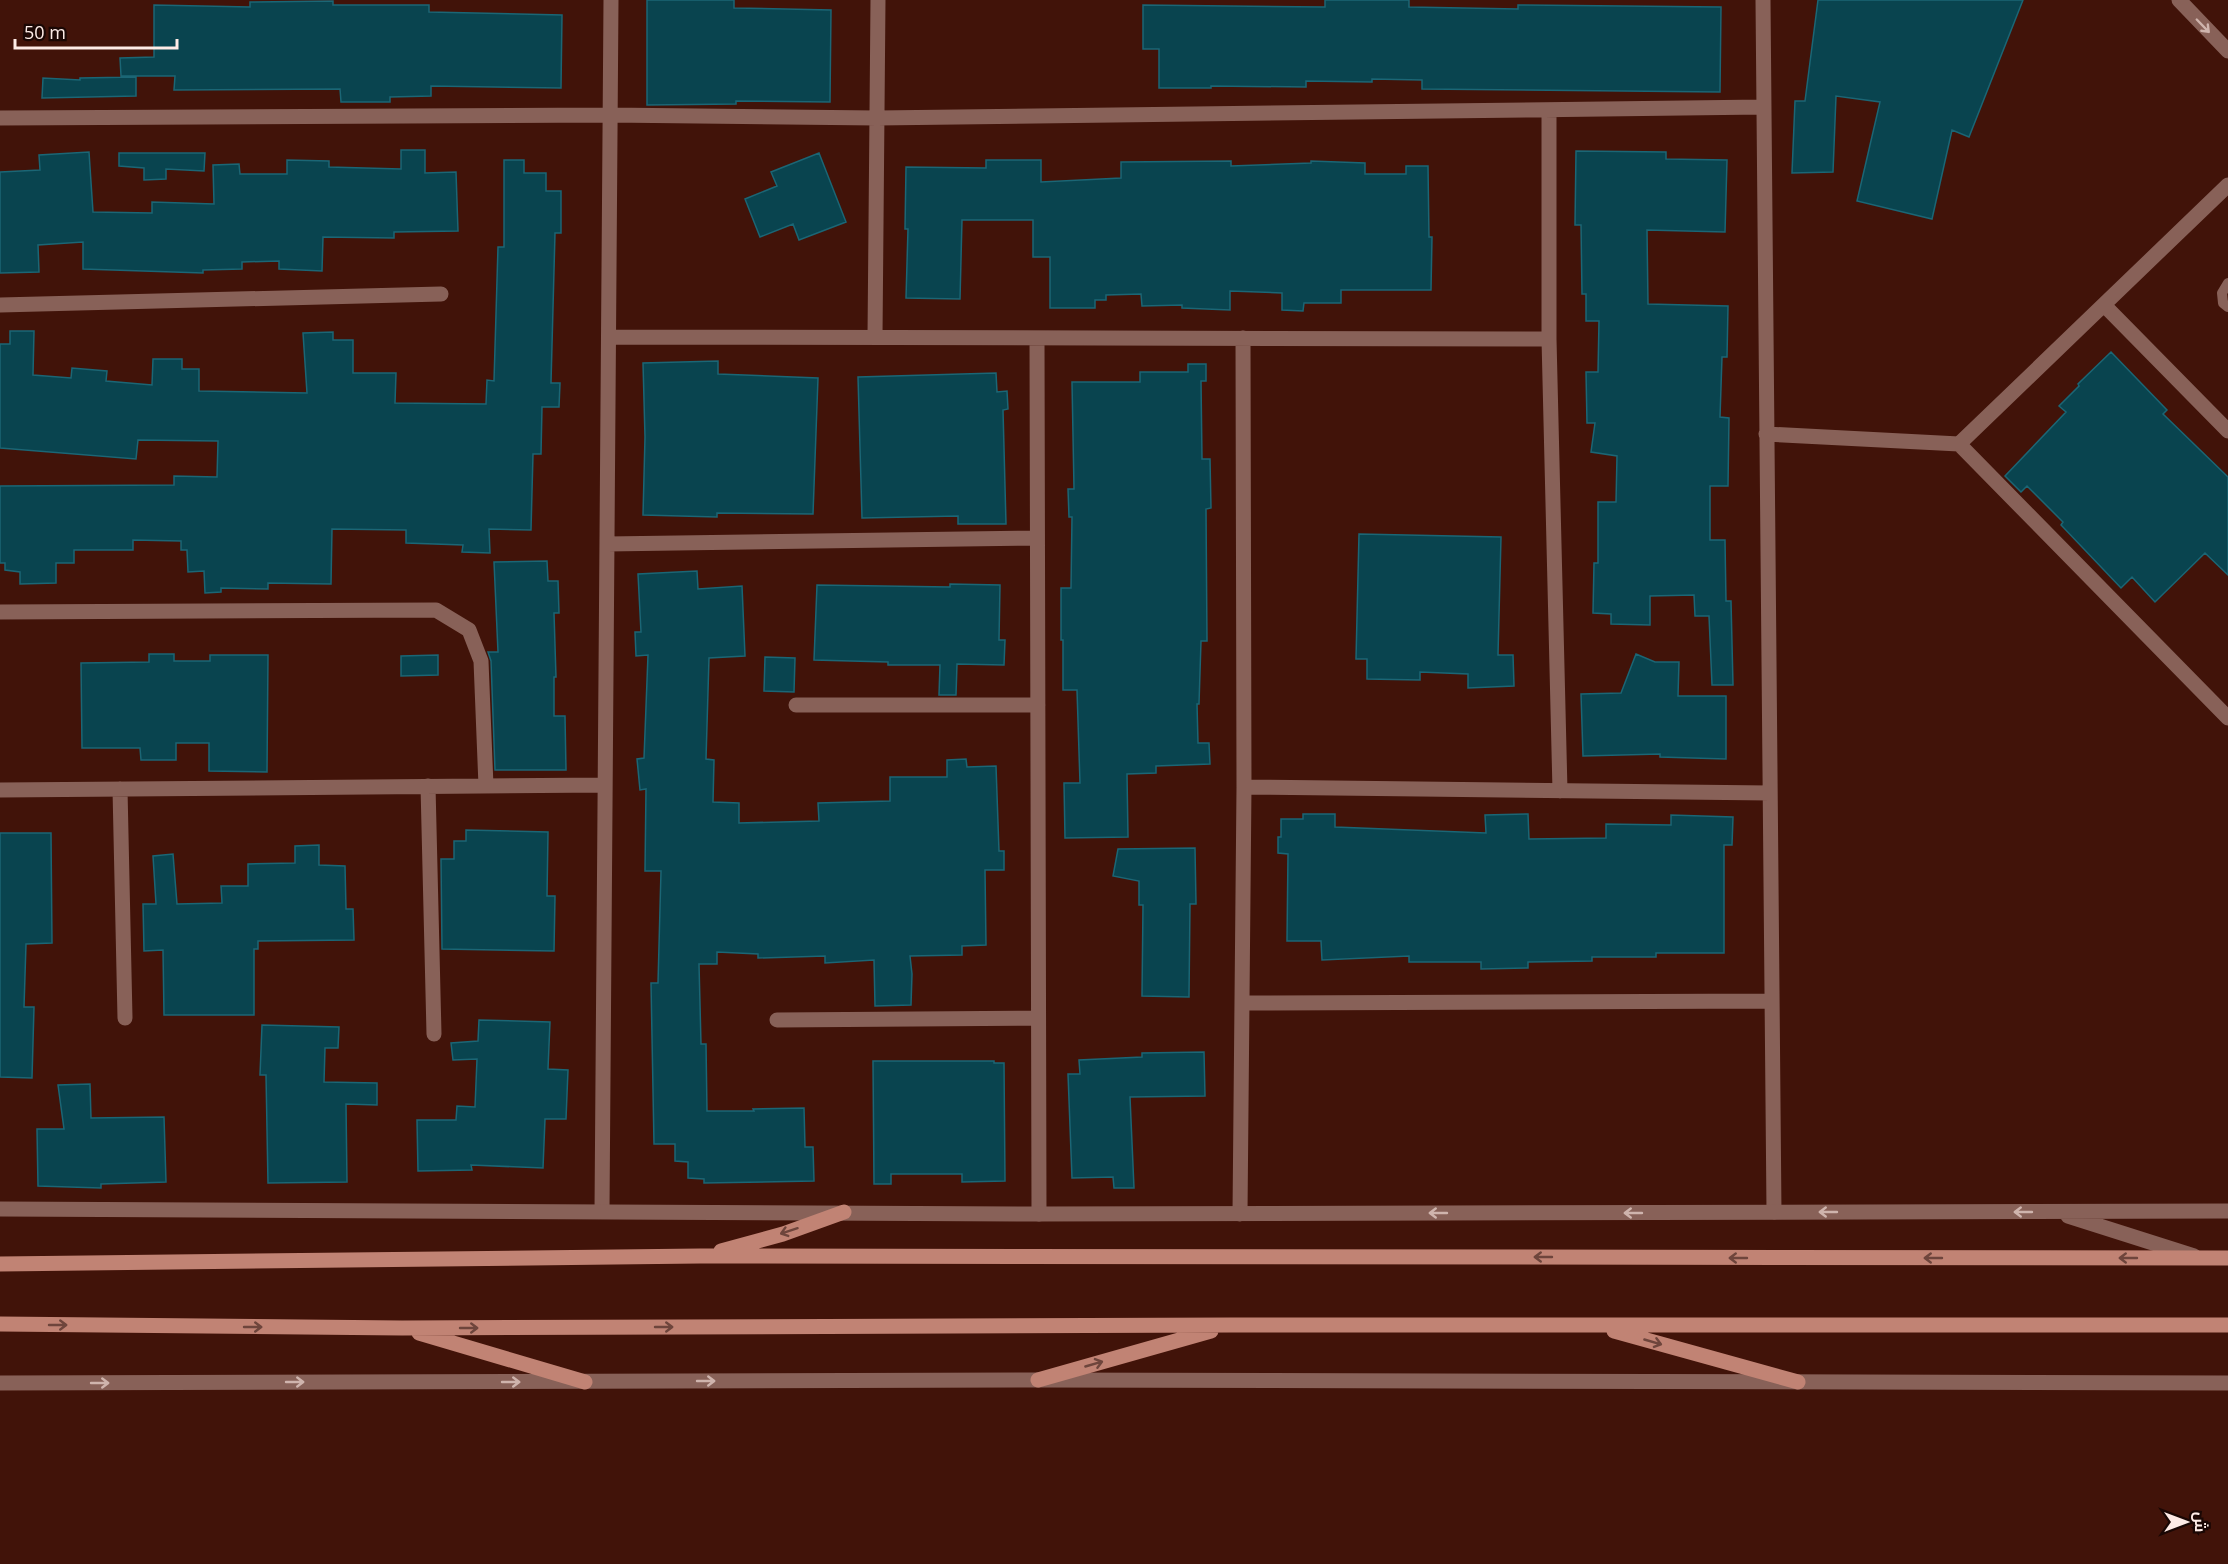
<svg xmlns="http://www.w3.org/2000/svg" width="2228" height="1564" viewBox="0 0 2228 1564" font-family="'Open Sans',Cairo,sans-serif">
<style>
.building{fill:#09444f;stroke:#1b6675;stroke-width:1.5}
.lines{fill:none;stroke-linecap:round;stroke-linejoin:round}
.service{stroke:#886158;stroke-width:10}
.minor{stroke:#886158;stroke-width:15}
.tertiary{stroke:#886158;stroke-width:15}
.secondary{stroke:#c18374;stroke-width:15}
.oneway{stroke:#cfb4ad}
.oneway2{stroke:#6e453c}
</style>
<rect width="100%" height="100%" fill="#411309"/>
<path class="building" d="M647 0H734V8L831 10 830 102 736 101V104L647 105Z
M1325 0H1409V7L1518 9V5L1721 7 1720 92 1422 89V80L1372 79V82L1306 81V87L1211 86V88H1159V49H1143V5L1325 7Z
M1818 0H2023L1969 137 1952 130 1932 219 1857 201 1880 102 1836 96 1833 172 1792 173 1795 101H1805Z
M333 1V5H429V12L562 15 561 88 431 86V96L390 97V102H341L340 89 174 90 175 76H121L120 58 154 57V5L250 7V2Z
M136 77V96L42 98 43 78 80 80V78Z
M401 150H425V173L456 172 458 231 394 232V238L323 237 322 271 279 269V261L242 262V269L203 270V273L83 269V242L38 245 39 272 0 273V172L40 170 39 155 89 152 93 212 152 213V202L214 204 213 165 239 164 240 174H287V160L329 161V167L401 169Z
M1576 151 1666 152V159L1727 160 1725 232 1647 230 1648 304 1728 306 1727 357H1722L1720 417 1729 418 1728 486H1710V540H1725L1726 601H1731L1733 685H1712L1709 616H1695L1694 595 1650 596V625L1611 624V614L1593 613 1594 563H1598V502H1616L1617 456 1591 452 1595 423H1587L1586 372H1598L1599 321H1586V294H1582L1581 225H1575Z
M119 153H205L204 171 166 169V179L144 180V168L119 166Z
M819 153 846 222 799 240 793 224 760 237 745 199 777 186 771 172Z
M504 160H524V173H546V191H561V233H555L551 383H560L559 407H542L541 454H533L531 530 489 529 490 553 462 552 463 545 406 543V530L332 529 331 584 268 583V589L221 588V592L205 593 204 571 188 572 187 550H181V541L133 540V550H74V563H56V583L20 584V572L5 570V563H0V486L174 485V476L217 477 218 441 138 440 136 459 0 448V344H10V331H34L33 375 71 378 72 368 107 371 106 381 152 385 153 359H182V369H199V391L307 393 303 333 333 332V340H353V373H396L395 403 486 404 487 380 494 381 498 247H504Z
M986 160H1041V182L1121 178V162L1231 161V166L1311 163V161L1365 163V174H1406V166H1428L1429 237H1432L1431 290H1341V303H1304L1303 311 1282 310V293L1230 291V310L1182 308V305L1142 306 1141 294 1106 295V300H1095V308H1050V257H1033V220H962L960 299 906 298 908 229H905L906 167 986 168Z
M2111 352 2167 410 2163 414 2228 477V575L2205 553 2155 602 2132 577 2121 588 2061 525 2063 522 2027 486 2021 492 2005 476 2066 412 2059 406 2079 386 2078 384Z
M718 361V374L818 378 813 514 717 513V517L643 515 645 437 643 363Z
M1188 364H1206V381H1201L1202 459H1210L1211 508 1206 509 1207 641H1201L1199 704H1197L1198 743H1209L1210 764 1156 766V773L1127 774 1128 837 1065 838 1064 783H1080L1077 690H1063V640H1061V588H1071L1072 517H1069L1068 489H1074L1072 382H1140V372H1188Z
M996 373 997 392 1007 391 1008 409 1003 410 1006 524H958V516L862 518 858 377Z
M1359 534 1501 537 1498 655H1513L1514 686 1468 688V674L1420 672V680L1367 679V659H1356Z
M547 561 548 581H558L559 613H554L556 677H554V716H565L566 770H495L491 661 488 652H498L494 562Z
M697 571 698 589 742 586 745 656 709 658 706 759 714 760 713 802 739 803V823L819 821 818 803 890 801V777H947V760L966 759 967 767 996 766 999 851H1004V870H985L986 945 962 946V955L910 956 912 974 911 1005 875 1006 874 960 825 963V956L758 958V954L717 952V964H699L701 1044H706L707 1111H754L753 1109 804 1108 805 1147H813L814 1181 704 1183V1179L688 1178V1162L675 1161V1144H654L651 983H658L661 871H645L646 789 640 790 637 759 644 758 648 655 636 656 635 632H641L638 574Z
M950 584 1000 585 999 640H1005L1004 665 957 664 956 695H939L940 665H888V662L814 660 817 585 950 587Z
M149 654H174V661H210V655H268L267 772 209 771V743H176V760H141L140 748H82L81 663 149 662Z
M1636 654 1655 662H1679L1678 696H1726V759L1660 757V754L1583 756 1581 694 1621 693Z
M438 655V675L401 676V656Z
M765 657 795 658 794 692 764 691Z
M1303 814H1335V827L1486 833 1485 815 1528 814 1529 839 1606 838V824L1671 825V815L1733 817 1732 845H1724V953H1656V957H1592V961L1528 962V968L1481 969V962H1409V956L1322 960 1321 941H1287L1288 854 1278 853V837H1281V819H1303Z
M466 830 548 832 547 896H555L554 951 442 949 441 859H454V841H466Z
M0 833H51L52 943 26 944 24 1007H34L32 1078 0 1077Z
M319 845V865L345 866 346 909H353L354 940 258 941V949H254V1015H164L163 950 144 951 143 904H156L153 856 173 854 177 904 222 903 221 886H248V864L295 863V846Z
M1195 848 1196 904H1190L1189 997 1142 996 1143 905H1139V881L1113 876 1118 849Z
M479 1020 550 1022 548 1069 568 1070 566 1119H545L543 1168 471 1165 472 1170 418 1171 417 1120H456L457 1106 475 1107 477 1059 453 1060 451 1043 478 1041Z
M262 1025 339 1027 338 1048H325L324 1082 377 1083V1105L346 1104 347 1182 268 1183 266 1075H260Z
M1204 1052 1205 1096 1130 1097 1134 1188H1114L1113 1177 1072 1178 1068 1074H1080L1079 1060 1142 1057V1053Z
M873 1061H994V1063H1004L1005 1181 962 1182V1174H891V1184H874Z
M90 1084 91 1118 164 1117 166 1182 101 1184V1188L38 1186 37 1129H64L58 1085Z"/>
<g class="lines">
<path class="service" d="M2228 283 2222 293 2223 303 2228 307"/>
<path class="minor" d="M1763 0 1774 1212
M1549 111V339L1560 791
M0 118 609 115 877 118 1763 107
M0 305 441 294
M2105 306 2228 431
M609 337 1549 339
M875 337 878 0
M1037 338 1039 1214
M1766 434 1959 444 2228 185
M1959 444 2228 718
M607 544 1037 538
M0 612 436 610 469 630 481 661 486 786
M796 705H1038
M428 786 434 1034
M1244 787 1770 793
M120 789 125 1018
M0 790 605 785
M1243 1003 1772 1001
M777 1020 1038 1018
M602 1211 611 0
M1240 1214 1244 787 1243 338"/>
<path class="tertiary" d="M2179 0 2228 51
M0 1209 1039 1214 2228 1211
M2068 1216 2194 1256
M0 1383 1038 1380 2228 1383"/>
<path class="secondary" d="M721 1251 783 1234 844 1212
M0 1264 700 1256 2228 1258
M0 1324 402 1328 1231 1325H2228
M1614 1331 1798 1382
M419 1333 585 1382
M1038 1380 1211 1331"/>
</g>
<defs><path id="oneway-shaft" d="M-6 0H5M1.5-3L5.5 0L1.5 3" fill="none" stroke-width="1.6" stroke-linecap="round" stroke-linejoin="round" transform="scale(1.5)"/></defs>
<g class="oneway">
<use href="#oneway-shaft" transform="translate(2203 26) rotate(46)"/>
<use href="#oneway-shaft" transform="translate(1828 1212) rotate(180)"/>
<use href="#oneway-shaft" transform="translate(2023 1212) rotate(180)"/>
<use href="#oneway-shaft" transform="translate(1438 1213) rotate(180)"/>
<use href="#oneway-shaft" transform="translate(1633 1213) rotate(180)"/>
<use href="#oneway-shaft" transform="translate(706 1381)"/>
<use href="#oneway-shaft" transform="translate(295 1382)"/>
<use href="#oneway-shaft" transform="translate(511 1382)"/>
<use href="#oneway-shaft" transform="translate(100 1383)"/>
</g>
<g class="oneway2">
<use href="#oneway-shaft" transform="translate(789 1231) rotate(162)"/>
<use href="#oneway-shaft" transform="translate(1543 1257) rotate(-180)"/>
<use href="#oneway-shaft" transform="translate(1738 1258) rotate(-180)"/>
<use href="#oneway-shaft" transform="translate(1933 1258) rotate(-180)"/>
<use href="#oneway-shaft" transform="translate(2128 1258) rotate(-180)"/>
<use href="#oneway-shaft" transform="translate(58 1325)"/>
<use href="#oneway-shaft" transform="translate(253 1327)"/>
<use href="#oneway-shaft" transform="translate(664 1327)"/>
<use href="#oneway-shaft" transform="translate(469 1328)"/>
<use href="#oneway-shaft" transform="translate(1653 1342) rotate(16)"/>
<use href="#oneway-shaft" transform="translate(1094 1364) rotate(-16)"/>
</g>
<g transform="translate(2186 1522) rotate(90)" stroke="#1a0704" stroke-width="4.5" paint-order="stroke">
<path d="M0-4.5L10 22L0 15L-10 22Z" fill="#feebe6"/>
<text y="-9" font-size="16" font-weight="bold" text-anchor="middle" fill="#feebe6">ش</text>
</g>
<path d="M15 39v9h162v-9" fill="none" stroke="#feebe6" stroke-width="3"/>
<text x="24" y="39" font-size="18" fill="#feebe6" stroke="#1a0704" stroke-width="4.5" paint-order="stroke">50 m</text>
</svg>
